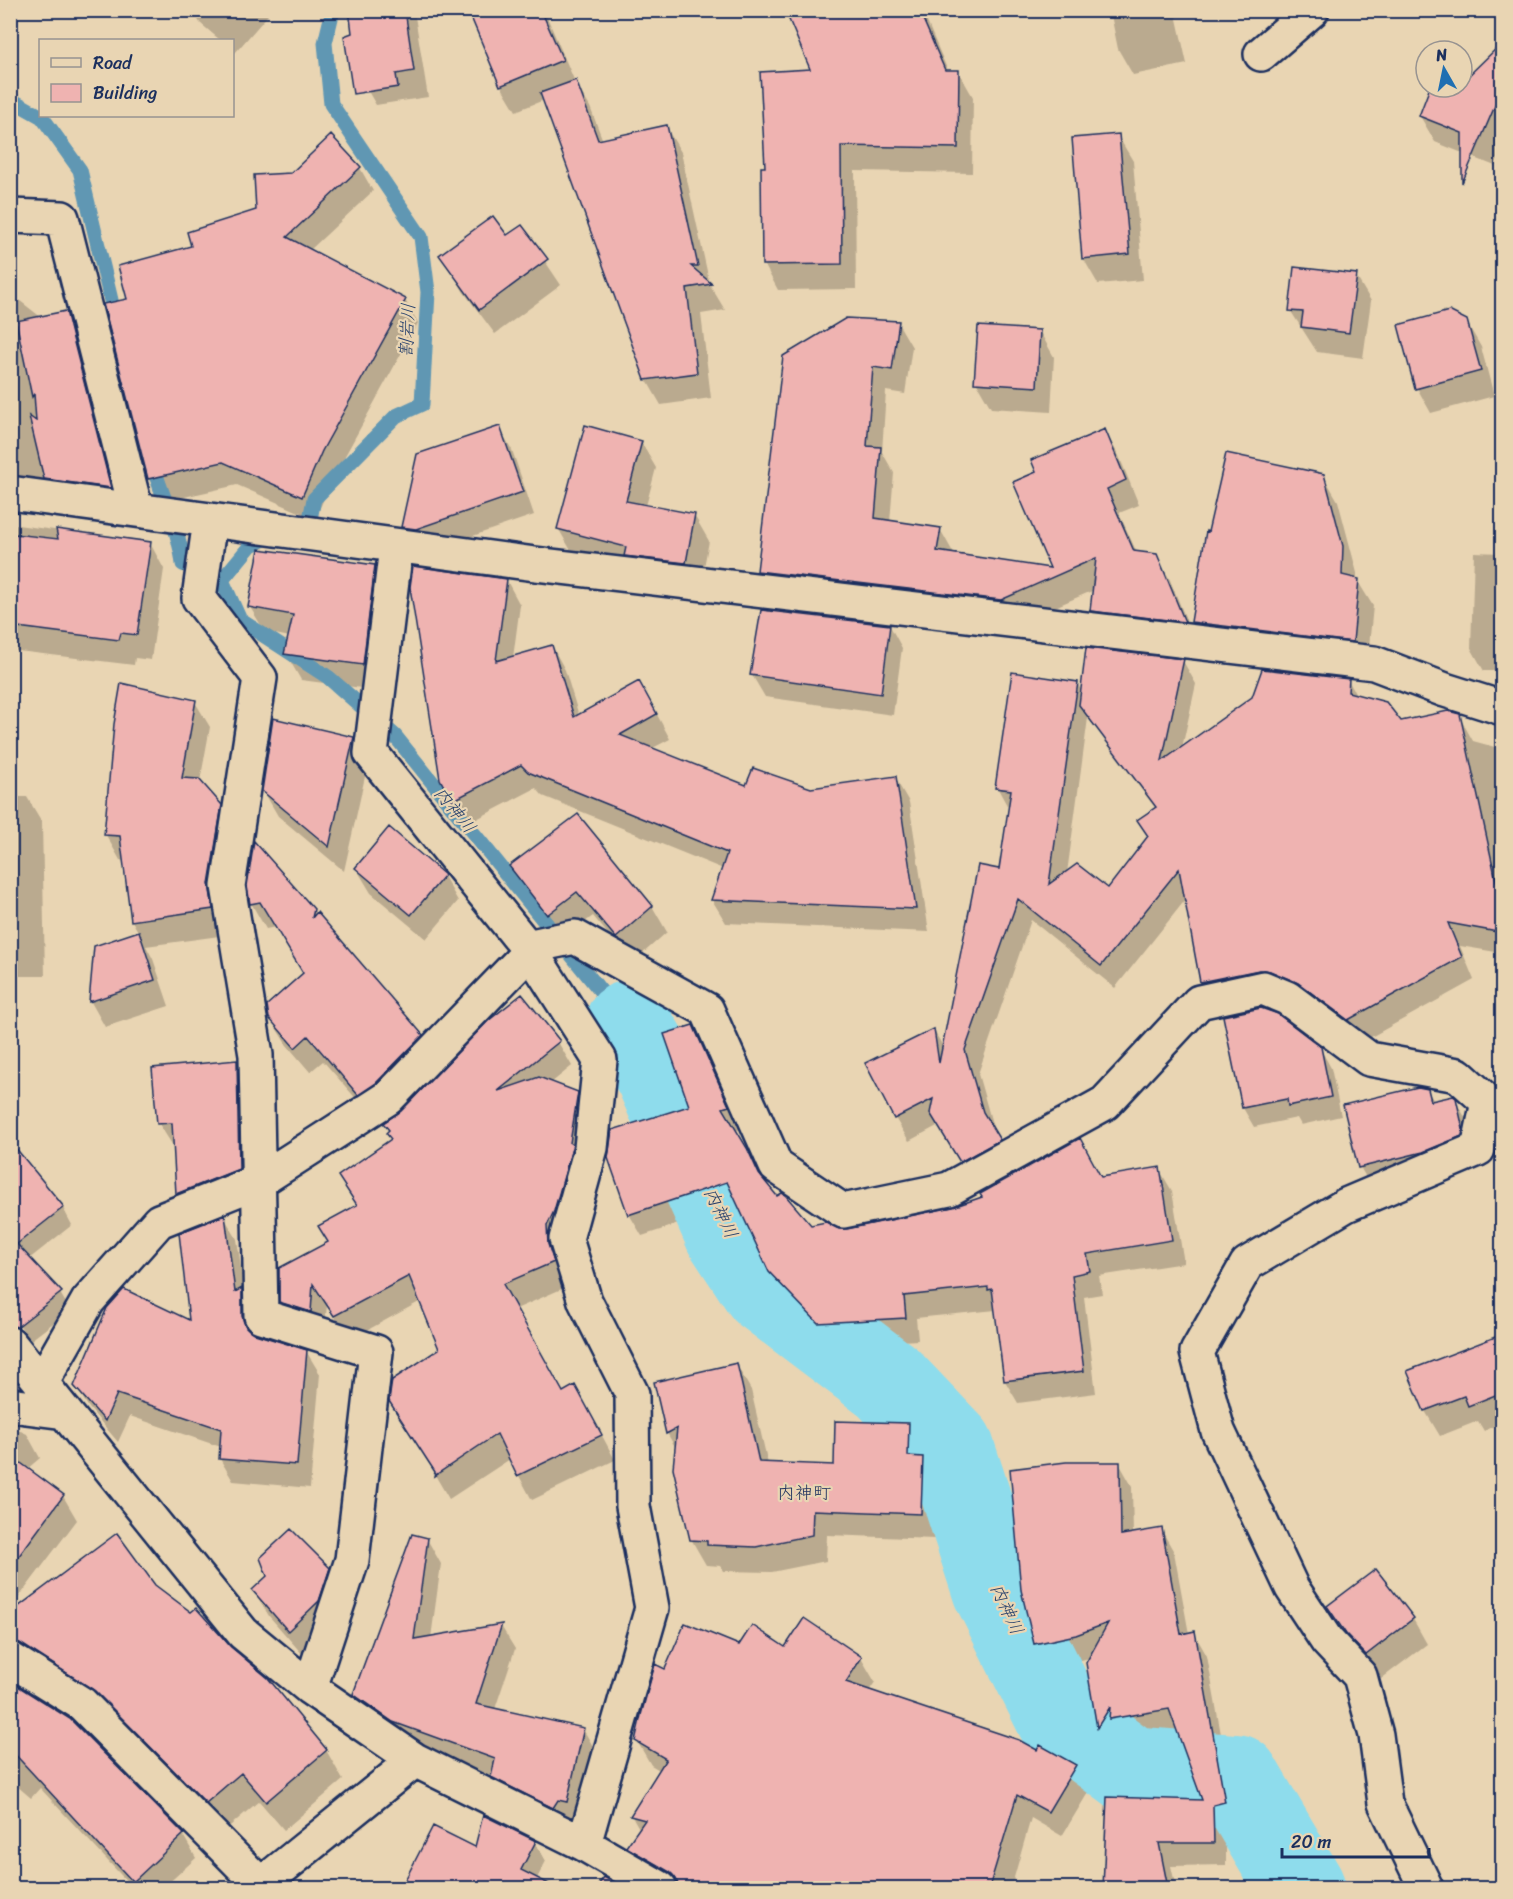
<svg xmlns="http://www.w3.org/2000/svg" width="1513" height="1899" viewBox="0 0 1513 1899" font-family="Sriracha,'Klee One',sans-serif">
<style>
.shadow{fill:#0003;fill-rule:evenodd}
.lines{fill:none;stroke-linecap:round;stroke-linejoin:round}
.stream{stroke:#6097b3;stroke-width:15}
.river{stroke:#8edcec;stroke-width:88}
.building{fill:#efb3b1;stroke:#1b2f5e;stroke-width:1.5}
.minor-casing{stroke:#1b2f5e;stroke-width:38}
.minor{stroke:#e9d5b3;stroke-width:33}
.labels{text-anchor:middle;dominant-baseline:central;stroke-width:4.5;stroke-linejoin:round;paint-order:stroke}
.water-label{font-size:18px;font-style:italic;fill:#26406c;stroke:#e9d5b3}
.neighbourhood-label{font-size:18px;fill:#1b2f5e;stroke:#e9d5b3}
</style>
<rect width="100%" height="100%" fill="#e9d5b3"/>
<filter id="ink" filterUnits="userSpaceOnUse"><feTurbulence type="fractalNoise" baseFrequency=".0167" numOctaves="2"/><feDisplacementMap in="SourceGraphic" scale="12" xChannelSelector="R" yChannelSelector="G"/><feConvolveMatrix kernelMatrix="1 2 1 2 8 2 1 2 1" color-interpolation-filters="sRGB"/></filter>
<g filter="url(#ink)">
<path class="shadow" d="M193 10H265L268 15 235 53 232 40H220L200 23Z
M350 10H414L428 97 376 105 361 79Z
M469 10H544L575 82 590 107 603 141 666 127 681 152 710 285 725 310 701 314 711 398 661 405 646 379 544 100 516 111 501 86Z
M786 10H922L948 71H958L973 97 972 173 855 171 856 289 778 290 764 264 766 168 813 70Z
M1110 10H1175L1187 64 1133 75 1118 49Z
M1502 44V148L1495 166 1435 142 1420 116 1432 87H1462V70L1472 74Z
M1118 136 1133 161 1143 280 1098 284 1083 258Z
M360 168 373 191 310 250 405 300 418 323 335 474 315 519 237 485 162 502 149 479 105 305 128 300 193 247 257 211 291 174Z
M522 227 561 285 495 334 463 291 448 265 507 237Z
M1356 276 1371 301 1363 358 1317 352 1290 310Z
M10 293 42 318 66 313 80 338 124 513 10 506Z
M1444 310 1466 321 1481 347 1494 396 1431 413 1417 388 1409 361Z
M898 323 912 347 905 394 886 391 882 452 894 473 890 522 940 529 954 554 1052 570 1038 472 1105 431 1119 456 1139 505 1119 513 1137 553 1156 555 1170 580 1197 646 1106 635 1091 610 1094 590 1016 624 773 596 758 571 784 357Z
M1040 332 1054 357 1051 412 991 408 976 382Z
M499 427 512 450 534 515 429 551 416 549 403 527Z
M641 442 656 468 646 506 694 515 709 541 700 588 573 554 558 528Z
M1323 475 1338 501 1357 573V580L1373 606 1367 667 1207 648 1192 622 1207 533Z
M10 524 150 543 164 569 151 660 135 658 134 665 10 650Z
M1474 552 1502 553V671H1484L1471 648Z
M374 567 389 592 377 690 301 680 286 654 290 637 265 632 250 607Z
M507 581 520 605 513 658 552 646 565 670 579 716 653 707 670 739 651 749 747 787 811 790 895 778 909 802 929 932 726 923 712 900 723 869 543 796 536 788 467 824 442 779Z
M890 626 902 648 893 715 765 697 752 675Z
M1183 661 1196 684 1182 748 1348 680 1357 696 1400 722 1459 716 1473 741 1502 749V953L1460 946 1474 980 1362 1042 1273 992 1215 1004 1202 981 1186 899 1115 988 1031 920 978 1074 995 1134 1012 1163 974 1184 939 1125 909 1141 895 1118 934 1031 944 1048 1000 871 1009 809 997 787 1077 683 1082 692ZM1088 718 1162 812 1160 813 1093 725 1156 809 1149 837 1108 890 1067 873Z
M195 702 210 727 200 782 220 806 235 832 227 935 146 946 153 959 169 1006 105 1027 91 1002 96 947 139 933 132 921 124 861 120 860 106 835Z
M353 738 368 763 344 871 278 816 263 790Z
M10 797H27L42 822 45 976H10Z
M511 867 652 906 667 932 632 963 593 916 562 939 525 892Z
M356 868 444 876 458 901 426 939 371 893Z
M249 886 313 910 422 1036 437 1061 374 1119 323 1061 310 1072 286 1044 270 1018 305 974 276 927 266 929 251 903Z
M1225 1017 1320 1048 1331 1068 1341 1116 1301 1125 1297 1118 1254 1127 1243 1108Z
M692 1026 705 1049 741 1129 735 1131 765 1183 777 1199 810 1227 839 1231 1159 1169 1172 1191 1184 1263 1099 1276 1102 1294 1084 1297 1096 1393 1018 1403 1005 1381 996 1310 916 1318 918 1340 832 1345 783 1294 739 1204 642 1236 629 1214 691 1107Z
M558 1042 572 1066 551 1083 577 1093 591 1117 566 1287 516 1309 563 1394 589 1411 615 1460 532 1500 510 1459 449 1499 435 1475 441 1349 421 1301 349 1340 327 1305 324 1336 295 1326 281 1302 358 1206 340 1176 392 1140 385 1124Z
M237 1061 251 1087 253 1194 192 1219 178 1193 175 1149 159 1124 154 1069Z
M1427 1090 1434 1101 1454 1099 1470 1125 1477 1155 1375 1193 1360 1167Z
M10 1160 63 1208 72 1225 29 1259 60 1293 70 1310 31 1340 10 1313Z
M224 1217 237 1239 245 1296 254 1312V1335L306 1351 320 1374 310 1488 233 1481 220 1459 221 1447 130 1416 118 1442 89 1408 75 1385 191 1322Z
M1502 1333V1423L1484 1431 1478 1421 1440 1436 1425 1411 1409 1372Z
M736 1364 751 1390 768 1464 835 1466 908 1424 937 1484 935 1539 827 1535 826 1561 772 1572 724 1571 721 1566 706 1565 691 1539 677 1450 667 1433Z
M10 1426 27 1434 40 1458 27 1469 63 1496 77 1520 10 1609Z
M1119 1463 1132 1486 1133 1535 1161 1529 1174 1552 1189 1634 1194 1633 1207 1656 1237 1824 1226 1827V1865L1171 1866 1176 1888H1105L1108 1798 1204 1801 1179 1732 1124 1742 1120 1734 1111 1749 1099 1728 1087 1663 1090 1658 1049 1667 1035 1644 1023 1590Z
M427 1539 441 1564 431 1638 501 1626 515 1649 495 1709 583 1729 597 1753 580 1826 507 1801 493 1777 408 1746 368 1719 354 1694Z
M328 1569 343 1595 333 1627 303 1655 269 1616 254 1591Z
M154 1586 326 1750 343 1780 284 1830 259 1801 224 1831 10 1655V1614Z
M1328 1607 1413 1619 1427 1644 1381 1679 1362 1659Z
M739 1647 785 1649 861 1658 875 1682 869 1691 1075 1766 1089 1791 1062 1836 1031 1818 1011 1888H672L642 1871 628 1847 640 1830 632 1816 661 1771 651 1765 637 1741 666 1671Z
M10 1683 69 1720 183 1835 196 1858 163 1888H133L40 1788 31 1798 10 1780Z
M535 1842 546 1861 532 1888H408L405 1884 476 1850Z"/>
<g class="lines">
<path class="stream" d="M10 99 42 117 80 170 116 321
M151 458C160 494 179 527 183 564L222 580 240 620 328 677 395 736 628 1025
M222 580 251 545 310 519 314 499 396 416 422 404 428 292 421 237 331 104 325 43 333 10"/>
<path class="river" d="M628 1025 658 1073 728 1232 766 1290 888 1382 950 1447 996 1589 1060 1718 1131 1770 1236 1778 1301 1888"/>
</g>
<path class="building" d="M349 10H405L414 71 396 74 398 87 353 94 344 36 352 33Z
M468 10H541L563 60 500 86Z
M785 10H919L945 70H959L958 148 841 146 842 264 762 265 761 167H765L760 72 810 69Z
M1503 42V87L1462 183V133L1419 116 1430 87H1462V82Z
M576 80 598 140 667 125 698 266H691L712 284 687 288 697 373 645 380 540 93Z
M1119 134 1130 254 1082 259 1072 138Z
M331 135 361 167 287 237 406 299 322 451 302 497 223 462 148 479 103 304 127 299 118 266 191 246 187 232 256 210 254 175 291 173Z
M493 216 507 235 522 225 548 259 479 310 439 255Z
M1294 267 1357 274 1349 333 1301 327 1303 312 1289 311Z
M66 311 111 488 44 479 29 416 36 421 34 394 32 397 16 321Z
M1449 311 1467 320 1481 371 1415 389 1398 325Z
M846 318 899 321 892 370 873 367 867 446 881 447 875 518 941 528 937 551 1050 568 1013 482 1036 472 1031 460 1105 429 1126 480 1107 489 1134 551 1157 554 1185 622 1090 611 1096 558 1001 600 757 571 783 356Z
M978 326 1040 330 1037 387 974 383Z
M585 425 642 441 626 501 695 514 686 563 624 556 626 547 557 529Z
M500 426 523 492 416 529 401 527 417 454Z
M1226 453 1324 474 1343 546 1342 575 1359 579 1353 642 1191 622 1206 531 1208 532Z
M56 529 151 542 137 635 121 633 119 640 10 626V570L15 534 58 539Z
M259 549 375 565 363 665 284 654 293 615 248 607Z
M413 566 507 579 496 661 552 645 574 717 639 681 657 714 620 735 746 785 753 768 811 788 896 776 916 909 711 900 727 853 528 772 521 765 452 801 440 779 410 587Z
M761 610 890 625 881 694 750 675Z
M1086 648 1184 659 1162 761 1252 697 1262 669 1349 679 1348 692 1386 702 1401 721 1448 711 1460 714 1503 912V933L1448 923 1462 957 1348 1020 1298 983 1270 971 1259 970 1200 982 1179 869 1101 966 1018 899 965 1050 983 1112 1000 1140 960 1162 930 1113 933 1099 894 1119 865 1063 934 1029 939 1063 978 865 999 869 1011 790 995 788 1012 672 1078 682 1049 884 1077 864 1108 888 1148 836 1137 820 1156 807 1079 705Z
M121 683 196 700 182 778 199 779 222 805 209 884 213 909 131 921 120 836 104 835 114 724Z
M273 718 354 737 329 847 262 791Z
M578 814 653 906 616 938 577 892 547 915 509 866Z
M389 827 445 875 411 915 355 868Z
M254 841 314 909 312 918 317 912 423 1035 376 1083 358 1095 308 1036 295 1048 269 1018 267 1005 303 973 260 902 250 904 247 886Z
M139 931 155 980 89 1002 94 946Z
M522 994 560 1041 498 1091 539 1077 578 1092 570 1143 573 1145 554 1211 547 1226 548 1244 554 1262 503 1284 563 1392 575 1385 602 1435 517 1476 497 1434 434 1476 435 1472 389 1401 392 1380 439 1349 409 1276 334 1316 313 1284 311 1312 279 1302V1268L328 1242 318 1226 357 1205 338 1176 391 1139 386 1133 389 1130 383 1123 401 1111 488 1021Z
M1261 1008 1278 1014 1321 1047 1331 1097 1288 1106 1287 1099 1242 1108 1223 1016Z
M693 1025 729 1106 723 1108 747 1148 759 1174 777 1196 782 1193 786 1196 811 1225 826 1222 839 1229H847L953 1207 982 1197 980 1194 1080 1138 1101 1177 1160 1167 1172 1240 1087 1254 1090 1271 1072 1275 1084 1371 1004 1381 992 1289 988 1290V1287L904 1296 906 1318 818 1323 769 1272 727 1182 628 1215 608 1158 612 1130 689 1106 664 1034Z
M237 1060 239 1169 176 1194 172 1123 157 1124 152 1068Z
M1418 1087 1428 1089 1431 1101 1453 1096 1456 1098 1463 1129 1462 1136 1423 1152 1358 1168 1343 1105Z
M10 1141 64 1207 17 1244 62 1292 17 1327 10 1326Z
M225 1215 235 1292 242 1288V1316L246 1327 255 1334 307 1350 297 1465 219 1459 221 1429 117 1394 105 1421 74 1386 107 1308 124 1289 189 1320 179 1233Z
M1503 1334V1392L1468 1406 1464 1396 1424 1411 1407 1371Z
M737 1363 759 1462 834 1465 835 1421 909 1423 908 1456 923 1457 921 1514 813 1510 812 1535 756 1547 707 1545V1541L690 1540 673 1468 677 1428 666 1434 654 1382Z
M10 1455 64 1495 10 1568Z
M1066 1462H1120L1121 1535 1162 1528 1181 1634 1195 1631 1225 1802 1213 1805 1214 1843H1159L1168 1888H1103L1107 1797 1202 1800 1169 1709 1109 1719 1110 1707 1097 1728 1086 1663 1108 1623 1076 1635 1034 1644 1021 1590 1010 1469Z
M291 1529 330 1568 319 1601 288 1631 252 1590 267 1576 260 1558Z
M117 1533 155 1585 191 1612 196 1608 231 1647 268 1678 327 1750 266 1802 241 1773 206 1803 95 1691 20 1643 10 1640V1613Z
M412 1534 428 1538 414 1639 502 1624 476 1704 584 1728 567 1802 558 1800 553 1808 491 1777 495 1759 393 1722 353 1694Z
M1376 1569 1414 1618 1366 1655 1346 1634 1327 1606Z
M804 1618 862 1657 846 1682 1019 1740 1037 1750 1040 1745 1076 1765 1048 1812 1017 1795 989 1888H679L676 1879 670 1872 626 1847 645 1820 630 1816 666 1759 635 1741 641 1715 655 1664 665 1669 685 1623 739 1645 752 1625 785 1647Z
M10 1681 70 1719 184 1834 133 1882 10 1749Z
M483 1815 536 1841 521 1870 557 1888H401L433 1826 475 1847Z
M604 1877 623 1888H596Z"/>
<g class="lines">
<g class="minor-casing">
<path id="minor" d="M1261 54 1312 10
M10 216 62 218 136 510
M10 493 535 564 1374 663 1445 690 1502 708
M210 520 199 598 260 678 228 886 256 1055 261 1316 376 1352 352 1560 310 1688
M396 547 371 753 531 952 600 1060 591 1148 566 1239 585 1301 632 1394 633 1506 652 1608 584 1844
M10 1344 243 1633 310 1688 415 1760 584 1844 660 1888
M42 1382 88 1301 159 1221 259 1181 388 1098 536 945 575 937 707 1010 776 1166 843 1211 949 1189 1105 1103 1199 1002 1263 988 1287 998 1369 1059 1458 1075 1488 1102 1478 1149 1346 1205 1247 1264 1197 1352 1218 1431 1292 1588 1327 1641 1360 1676 1376 1735 1385 1803 1426 1888
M10 1405 65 1412
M10 1659 82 1704 261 1885
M257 1888 415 1760"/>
</g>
<use href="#minor" class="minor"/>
</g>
</g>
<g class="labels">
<g class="water-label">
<text transform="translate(407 330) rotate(-87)">割岩川</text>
<text transform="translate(455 810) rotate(51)">内神川</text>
<text transform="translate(721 1213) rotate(64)">内神川</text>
<text transform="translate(1007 1609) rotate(65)">内神川</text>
</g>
<g class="neighbourhood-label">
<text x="804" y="1493">内神町</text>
</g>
</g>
<rect width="1513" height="1899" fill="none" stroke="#e9d5b3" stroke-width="36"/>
<rect x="18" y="18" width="1477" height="1863" fill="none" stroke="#1b2f5e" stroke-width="2" filter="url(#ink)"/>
<rect x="39" y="39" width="195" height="78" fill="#e9d5b3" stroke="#979391" stroke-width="1.5"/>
<rect x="51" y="58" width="30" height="9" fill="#e9d5b3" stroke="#979391" stroke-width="1.5"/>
<text x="93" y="69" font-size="18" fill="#1b2f5e">Road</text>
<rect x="51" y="84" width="30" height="18" fill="#efb3b1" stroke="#979391" stroke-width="1.5"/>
<text x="93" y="99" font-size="18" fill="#1b2f5e">Building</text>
<g transform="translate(1444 69) rotate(351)"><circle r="28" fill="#e9d5b3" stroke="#979391" stroke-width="1.5"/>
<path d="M0-4.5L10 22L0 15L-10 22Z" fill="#1f6fb2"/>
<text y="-9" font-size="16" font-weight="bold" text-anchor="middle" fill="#1b2f5e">N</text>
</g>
<path d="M1282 1848v9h147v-9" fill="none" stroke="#1b2f5e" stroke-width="3"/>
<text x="1291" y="1848" font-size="18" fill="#1b2f5e" stroke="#e9d5b3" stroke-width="4.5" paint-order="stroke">20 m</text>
</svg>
